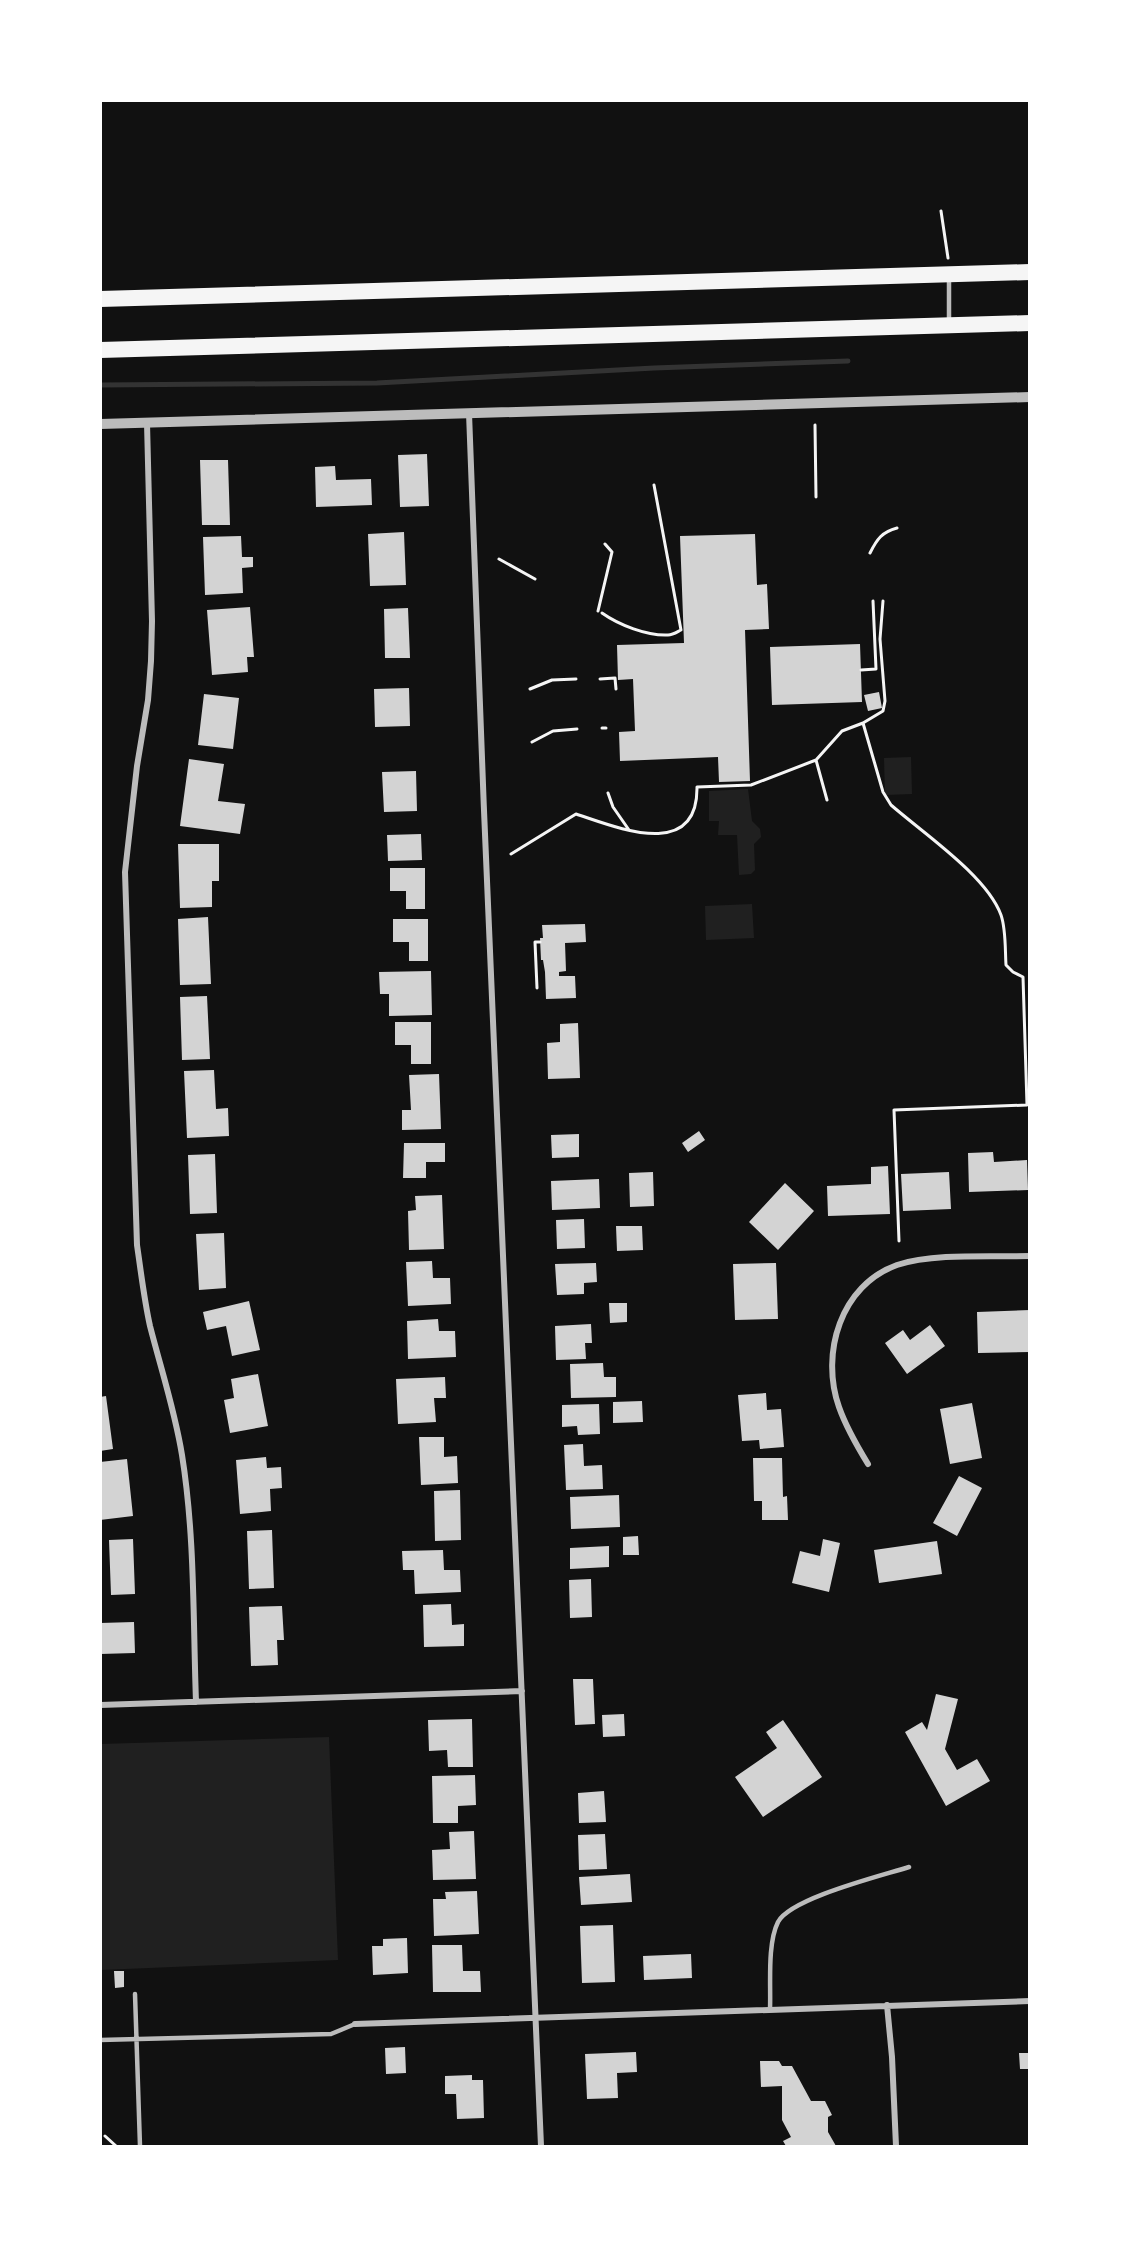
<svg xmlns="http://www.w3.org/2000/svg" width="1130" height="2247" viewBox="0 0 1130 2247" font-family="'Space Grotesk',sans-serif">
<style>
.green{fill:#202020}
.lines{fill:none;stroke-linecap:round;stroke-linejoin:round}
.stream{stroke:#333;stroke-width:5}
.building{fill:#d3d3d3}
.path{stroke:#f5f5f5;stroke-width:3}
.service{stroke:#bcbcbc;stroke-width:4.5}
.minor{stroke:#bcbcbc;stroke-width:6}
.tertiary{stroke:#bcbcbc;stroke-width:10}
.trunk{stroke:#f5f5f5;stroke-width:16}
</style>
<rect width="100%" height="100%" fill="#111"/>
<path class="green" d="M911 757 912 794 885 795 884 758Z
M748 789 752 821 760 829 761 837 754 844 755 870 751 874 739 875 737 835H718L719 821H709V791Z
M752 904 754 938 706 940 705 906Z
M329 1737 338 1960 101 1970V1744Z"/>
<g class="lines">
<path class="stream" d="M100 385 377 383 654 368 848 361"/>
</g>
<path class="building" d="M427 454 429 506 400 507 398 455Z
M200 460H228L230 525H202Z
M335 466 336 480 371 479 372 505 316 507 315 467Z
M404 532 406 585 370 586 368 534Z
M755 534 757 585 767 584 769 629 745 630 750 781 719 782 718 757 620 761 619 732 635 731 633 679 618 680 617 645 684 643 680 536Z
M241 536 242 557H253V567L242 568 243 593 205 595 203 537Z
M250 607 254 657H247L248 672 212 675 207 610Z
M408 608 410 658H385L384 609Z
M860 644 862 702 772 705 770 647Z
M409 688 410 726 375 727 374 689Z
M879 692 882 708 868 711 864 695Z
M204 694 239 698 233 749 198 745Z
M189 759 224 764 218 801 245 804 240 834 180 826Z
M416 771 417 811 384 812 382 772Z
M421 834 422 860 388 861 387 835Z
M178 844H219V881H212V907L180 908Z
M390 868H425V909H406V891H390Z
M208 917 211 984 180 985 178 919Z
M393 919H428V961H409V942H393Z
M585 924 586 942 565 943 566 971 559 972V976H575L576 998 546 999 545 972 543 960H541L540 938H543L542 925Z
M431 971 432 1015 389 1016V994H380L379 972Z
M207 996 210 1059 182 1060 180 997Z
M395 1022H431V1064H411V1045H395Z
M578 1023 580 1078 548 1079 547 1043 560 1042V1024Z
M214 1070 216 1109 228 1108 229 1136 187 1138 184 1071Z
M439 1074 441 1129 402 1130V1110H411L409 1075Z
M699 1131 705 1140 688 1152 682 1143Z
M579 1134V1157L552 1158 551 1135Z
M404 1143H445V1162H426V1178H403Z
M993 1152 994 1162 1027 1160 1028 1190 969 1192 968 1153Z
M215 1154 217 1213 190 1214 188 1155Z
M888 1166 890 1214 828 1216 827 1186 871 1184V1167Z
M653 1172 654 1206 630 1207 629 1173Z
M949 1172 951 1209 903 1211 901 1174Z
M599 1179 600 1208 552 1210 551 1181Z
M785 1183 814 1211 778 1250 749 1222Z
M442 1195 444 1249 409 1250 408 1211 416 1210 415 1196Z
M584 1219 585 1248 557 1249 556 1220Z
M616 1226H642L643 1250 617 1251Z
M224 1233 226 1288 199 1290 196 1234Z
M432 1261 433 1278H450L451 1304 408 1306 406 1262Z
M596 1263 597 1282 584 1283V1294L557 1295 555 1264Z
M776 1263 778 1319 735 1320 733 1264Z
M249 1301 260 1350 232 1356 226 1326 207 1330 203 1312Z
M609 1303H627V1322L610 1323Z
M1030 1310V1352L978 1353 977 1312Z
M438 1319 439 1331H455L456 1357 408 1359 407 1321Z
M591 1324 592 1343H585L586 1359 556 1360 555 1326Z
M930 1325 945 1346 907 1374 885 1343 903 1330 910 1340Z
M603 1363 604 1377H616V1397L571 1398 570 1364Z
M258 1374 268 1426 230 1433 224 1400 234 1398 231 1379Z
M445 1377 446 1398H434L436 1422 398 1424 396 1379Z
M766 1393 767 1410 781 1409 784 1447 760 1449 759 1440 742 1441 738 1395Z
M106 1396 113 1449 100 1451V1397Z
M642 1401 643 1422 613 1423V1402Z
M972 1403 982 1458 950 1464 940 1409Z
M599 1404 600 1434 578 1435 577 1426 562 1427V1405Z
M419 1437H444V1457L457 1456 458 1483 421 1485Z
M583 1444 584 1466 602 1465 603 1489 566 1490 564 1445Z
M266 1457 267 1468 281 1467 282 1488 270 1489 271 1511 240 1514 236 1460Z
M753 1458H782L783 1497 787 1496 788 1520H762V1501H754Z
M127 1459 133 1516 100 1520V1462Z
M959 1476 982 1488 957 1536 933 1523Z
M460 1490 461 1540 435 1541 434 1491Z
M619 1495 620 1527 571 1529 570 1497Z
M272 1530 274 1588 249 1589 247 1531Z
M638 1536 639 1555H623V1537Z
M133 1539 135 1594 111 1595 109 1540Z
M823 1539 840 1543 829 1592 792 1583 800 1551 820 1556Z
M937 1541 942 1574 879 1583 874 1550Z
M609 1546V1567L570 1569V1548Z
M443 1550 444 1570H460L461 1592 415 1594 414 1570H403L402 1551Z
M591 1579 592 1617 570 1618 569 1580Z
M451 1604 452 1625 464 1624V1646L424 1647 423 1605Z
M282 1606 284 1640H277L278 1665 251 1666 249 1607Z
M134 1622 135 1653 100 1654V1623Z
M573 1679H593L595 1724 575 1725Z
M936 1694 958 1699 945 1749 957 1770 977 1759 990 1781 946 1806 905 1732 922 1722 927 1730Z
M624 1714 625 1736 603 1737 602 1715Z
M472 1719 473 1767H448L447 1750 429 1751 428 1720Z
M783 1720 822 1777 763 1817 735 1777 777 1748 766 1732Z
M475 1775 476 1805 458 1806V1823H433L432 1776Z
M604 1791 606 1822 579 1823 578 1793Z
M474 1831 476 1879 433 1880 432 1850 450 1849 449 1832Z
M605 1834 607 1869 579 1870 578 1835Z
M630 1874 632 1902 581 1905 579 1877Z
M477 1891 479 1934 434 1936 433 1899H446L445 1892Z
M613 1925 615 1982 582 1983 580 1926Z
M407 1938 408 1973 373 1975 372 1946H383V1939Z
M432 1945H462L463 1971H480L481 1992H433Z
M691 1954 692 1978 644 1980 643 1956Z
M114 1971H124V1987L115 1988Z
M405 2047 406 2073 386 2074 385 2048Z
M636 2052 637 2072 617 2073 618 2098 587 2099 585 2054Z
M1019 2053H1030V2069H1020Z
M760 2061H779L782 2066H792L811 2101H825L832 2115 828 2117V2132L836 2146H786L783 2141 791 2137 782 2120V2086L761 2087Z
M472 2075V2080H483L484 2118 457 2119 456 2094H445V2076Z"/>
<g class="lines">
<path class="path" d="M941 211 948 258
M815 425 816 497
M870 553C877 539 882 532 897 528
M499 559 535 579
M598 611 612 552 605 544
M602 613C619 625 647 636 668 635 673 635 677 632 681 630L654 485
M861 670 876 669 873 601
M600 679 615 678 616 689
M530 689 552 680 576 679
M863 723 883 711 885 701 880 639 883 601
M602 728H606
M532 742 553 731 577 729
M816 760 827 800
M608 793 613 807 629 830
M511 854 576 814C616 827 698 862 697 787L751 785 816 760 842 731 863 723 883 792 891 805C923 833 987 876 1001 915 1006 929 1005 949 1006 965L1013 972 1023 977 1027 1105 894 1110 899 1241
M537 988 535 942H540
M105 2136 116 2146"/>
<path class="service" d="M949 277V323
M135 1994 140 2146
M770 2009C771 1985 767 1944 778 1922 791 1898 881 1876 909 1867
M100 2040 331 2034 355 2024"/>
<path class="minor" d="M469 413C489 991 518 1569 541 2146
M147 423 152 621 151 661 148 700 137 766 125 872 137 1245C141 1272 144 1299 150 1326 161 1369 175 1411 182 1455 195 1536 193 1620 196 1702
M868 1464C857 1446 846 1427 839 1407 820 1353 841 1285 897 1265 934 1253 990 1257 1030 1256
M100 1705 522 1691
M887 2005 892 2057 896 2146
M355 2024 1030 2001"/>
<path class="tertiary" d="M100 424 1030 397"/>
<path class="trunk" d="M100 299 1030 272
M100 350 1030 323"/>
</g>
<rect width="1130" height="2247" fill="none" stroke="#ffffff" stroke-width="204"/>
</svg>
